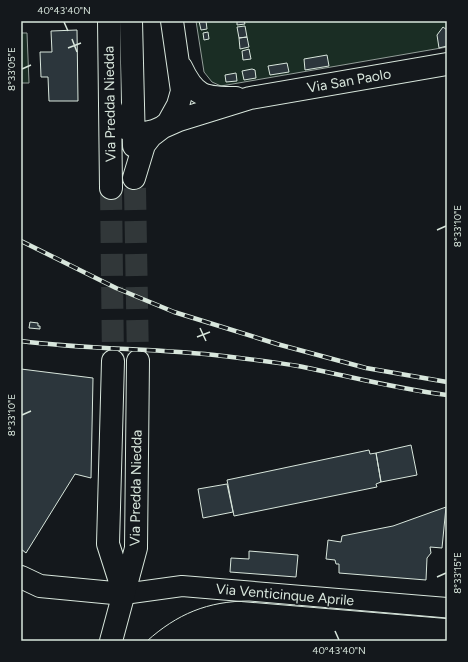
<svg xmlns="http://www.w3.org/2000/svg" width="468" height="662" viewBox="0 0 468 662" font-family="Figtree,sans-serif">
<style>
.green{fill:#1a2d24;stroke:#939e99}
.building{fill:#2c363c;stroke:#d8e6dc}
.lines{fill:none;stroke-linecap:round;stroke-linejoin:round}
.major-tunnel{stroke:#313739;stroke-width:22;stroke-dasharray:22 11;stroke-linecap:butt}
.minor-casing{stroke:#d8e6dc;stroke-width:22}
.major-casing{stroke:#d8e6dc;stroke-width:24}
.minor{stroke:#14181c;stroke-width:20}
.major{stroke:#14181c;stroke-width:22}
.tram{stroke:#d8e6dc;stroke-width:1}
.rail-casing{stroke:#d8e6dc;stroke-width:4.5}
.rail{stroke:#14181c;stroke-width:3;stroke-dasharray:9;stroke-linecap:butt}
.ticks{fill:none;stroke:#d8e6dc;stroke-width:1.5}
.labels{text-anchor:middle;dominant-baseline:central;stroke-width:3;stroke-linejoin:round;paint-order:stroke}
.street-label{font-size:14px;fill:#d8e6dc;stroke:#14181c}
.neatline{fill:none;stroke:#d8e6dc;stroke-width:1.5}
.ticks-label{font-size:10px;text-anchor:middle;fill:#d8e6dc}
</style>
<rect width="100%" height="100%" fill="#14181c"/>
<path class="green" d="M196 21H447V47L221 86 212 82 204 72Z
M21 33H27L29 83H21Z"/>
<path class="building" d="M199 21H206L207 29 201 30Z
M237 21H244L245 24 237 25Z
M245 26 247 37 239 38 237 27Z
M443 27 447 30V46L439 48 437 35Z
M77 30 78 101H49L48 77H41L40 52H52L51 31Z
M208 32 209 39 204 40 203 33Z
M247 37 249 47 240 49 239 38Z
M249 49 251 59 243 60 242 51Z
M327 55 329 66 305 70 304 59Z
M287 63 289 72 270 75 268 66Z
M252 69 255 70 256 78 244 80 242 71Z
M236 73 237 81 226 82 225 75Z
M30 322 38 323V326H40V329L29 328Z
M21 369 93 378 91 478 75 474 26 553 21 549Z
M411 445 417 475 381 482 376 453Z
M369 450 370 454 376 453 381 482 376 484 377 487 234 516 227 480Z
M227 484 233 512 203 518 198 489Z
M446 507 442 548 430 547 431 553 427 558 426 580 339 573V564H336L335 560 326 559 328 540 341 542 342 536 393 526Z
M249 551 298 555 296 577 230 572 231 558 249 559Z"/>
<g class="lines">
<path class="major-tunnel" d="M111 188 113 361
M135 188 138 361"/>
<g class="minor-casing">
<path id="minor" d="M124 594 182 586 447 608"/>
</g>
<g class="major-casing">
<path id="major" d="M109 21 111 188
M131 21 134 146
M181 67C195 97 204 98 236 98
M110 105 115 118 121 126 134 132 145 133 154 131 179 120 250 98 447 64
M134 178 144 145 151 136 168 123 178 105 182 91 172 21
M113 361 108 544 124 594
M21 577 40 586 124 594
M111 641 136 548 138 361"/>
</g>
<use href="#minor" class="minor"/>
<use href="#major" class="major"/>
<path class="tram" d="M147 641C177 614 208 601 249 601L447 618"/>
<g class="rail-casing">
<path id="rail" d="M21 241 116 288 174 312 277 344 366 368 447 382
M21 341C88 350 156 348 223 356 248 359 274 362 298 366 348 376 397 389 447 395"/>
</g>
<use href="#rail" class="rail"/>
</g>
<path class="ticks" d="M64 22 68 31M72 39 77 52M68 48 81 43M22 69 31 65M437 230 446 226M200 328 206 341M197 337 210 332M22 415 31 411M437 577 446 573M335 631 339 640"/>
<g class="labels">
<g class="street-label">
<text transform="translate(349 81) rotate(-10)">Via San Paolo</text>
<text transform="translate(110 104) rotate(-91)">Via Predda Niedda</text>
<text transform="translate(136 488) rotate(-89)">Via Predda Niedda</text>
<text transform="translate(285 595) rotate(5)">Via Venticinque Aprile</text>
</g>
</g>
<rect width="468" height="662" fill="none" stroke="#14181c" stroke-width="44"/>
<rect x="22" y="22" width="424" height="618" class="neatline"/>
<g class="ticks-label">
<text x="64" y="14">40°43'40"N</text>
<text transform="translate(11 69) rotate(-90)" y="4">8°33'05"E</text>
<text transform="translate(457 226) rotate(-90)" y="4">8°33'10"E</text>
<text transform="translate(11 415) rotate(-90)" y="4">8°33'10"E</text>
<text transform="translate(457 573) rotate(-90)" y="4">8°33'15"E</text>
<text x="339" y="654">40°43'40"N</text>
</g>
</svg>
